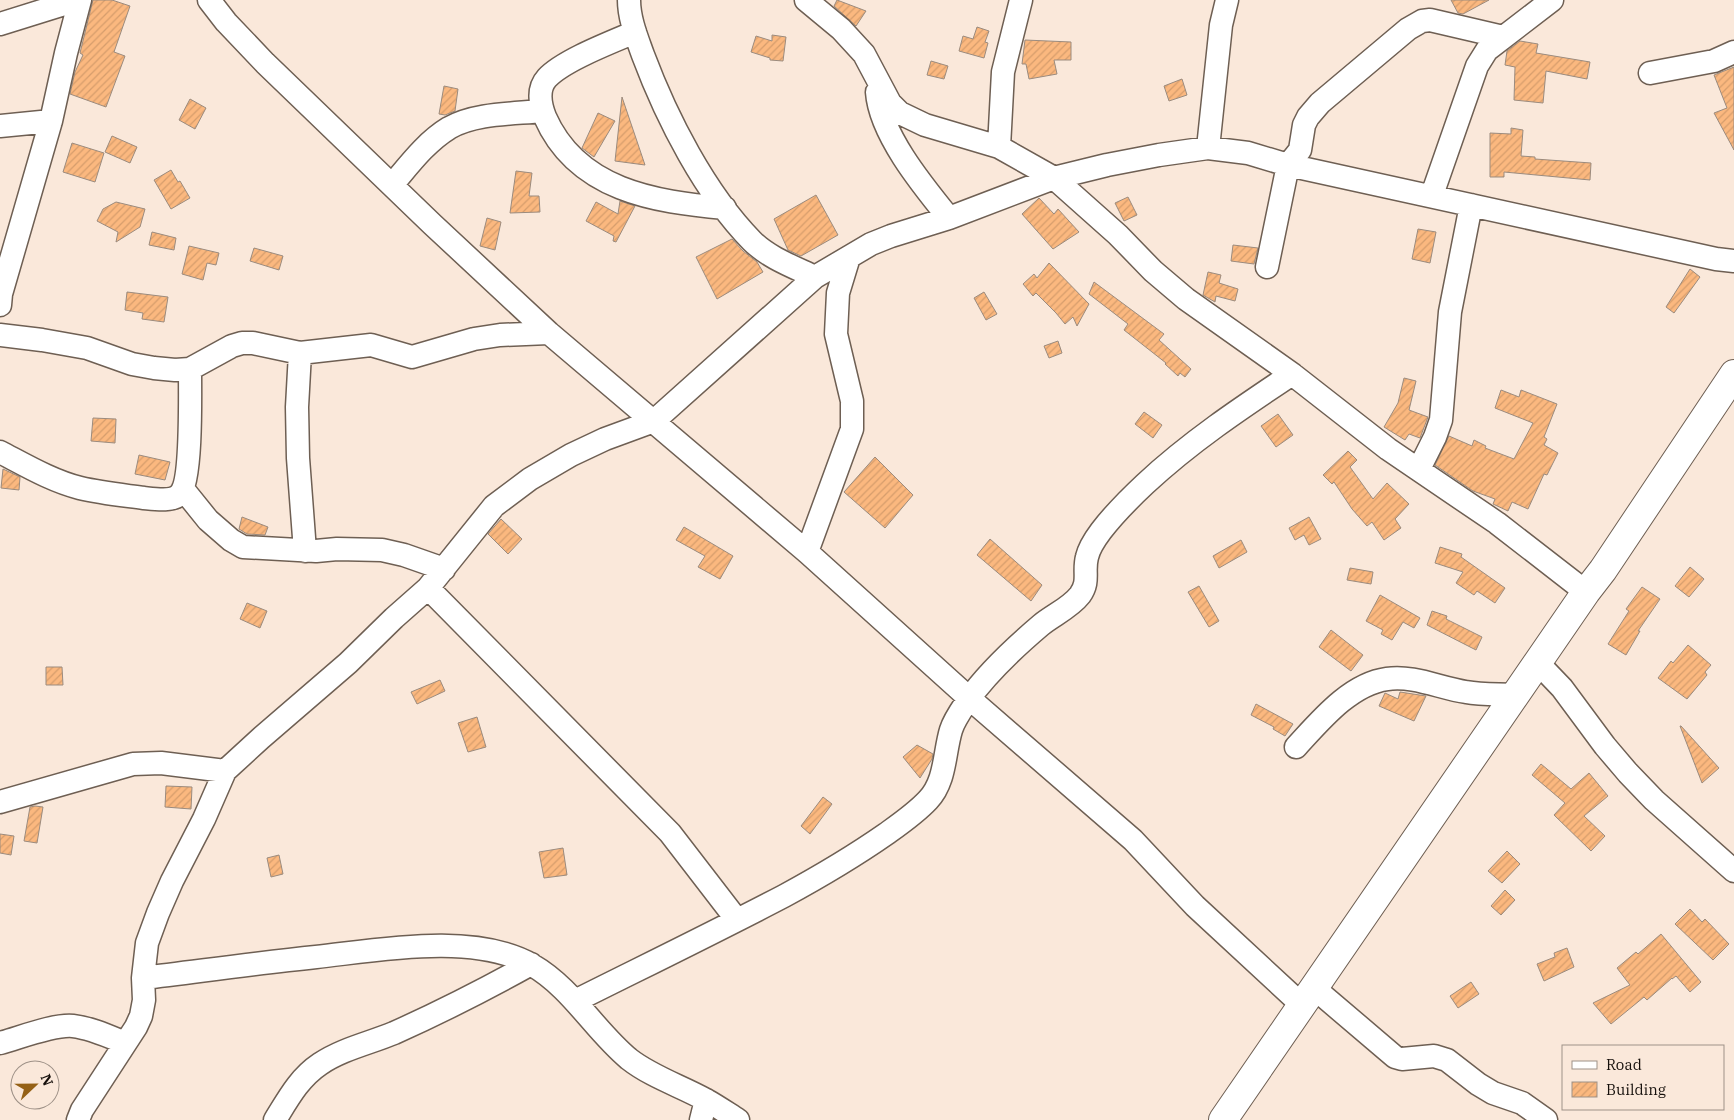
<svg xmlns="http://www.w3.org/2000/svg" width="1734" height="1120" viewBox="0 0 1734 1120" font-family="'IBM Plex Serif',serif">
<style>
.building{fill:url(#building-hatch);stroke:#9b8b7e}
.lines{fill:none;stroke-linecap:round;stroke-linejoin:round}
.minor-casing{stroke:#6e5f53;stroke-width:25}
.major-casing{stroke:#6e5f53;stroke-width:30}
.minor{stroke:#fff;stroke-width:22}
.major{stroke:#fff;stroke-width:28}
</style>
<defs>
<pattern id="building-hatch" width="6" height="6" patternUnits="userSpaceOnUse" patternTransform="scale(1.25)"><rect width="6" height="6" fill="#fbb87f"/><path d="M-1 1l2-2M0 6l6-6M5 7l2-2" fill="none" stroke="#d69d6c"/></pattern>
</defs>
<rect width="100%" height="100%" fill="#fae8da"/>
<path class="building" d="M93 0H112L130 6 114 52 125 56 106 107 70 94 75 72 83 55 80 53Z
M837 0 866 11 856 26 834 6Z
M1451 0H1489L1463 14 1458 13Z
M977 27 989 31 985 42 988 43 984 58 959 51 963 36 973 39Z
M772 35 786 37 783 61 770 60V58L751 52 756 36 772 41Z
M1025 40 1071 42V60H1054L1057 74 1029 79 1026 64H1022Z
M1520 41 1538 44 1536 53 1590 62 1587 79 1546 71 1543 103 1514 100 1515 67 1505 65 1507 51Z
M931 61 948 66 944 79 927 75Z
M1734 67V150L1714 113 1727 108 1714 75Z
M1182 79 1187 95 1169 101 1164 86Z
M444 86 458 89 455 111 445 115 439 114Z
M622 97 645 165 615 161Z
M190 99 206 108 195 129 179 120Z
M598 113 615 121 594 157 582 148Z
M1511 128 1523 130 1521 156 1535 157V159L1591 163 1590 180 1504 172V177H1490V133L1511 134Z
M112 136 137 147 130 163 105 152Z
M72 143 104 153 95 182 63 172Z
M171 170 178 182 180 181 190 198 171 209 154 180Z
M516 171 532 173 529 196H539L540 212 510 213Z
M816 195 838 235 801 256 788 250 774 219Z
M1128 197 1137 215 1124 221 1115 203Z
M1039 198 1054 214 1058 209 1079 232 1053 249 1022 214Z
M620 201 635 206 616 242 613 241 614 236 586 221 596 202 618 214Z
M116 202 145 209 140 227 116 242 118 232 97 221 103 209Z
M487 218 501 222 495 250 480 246Z
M1418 229 1436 232 1430 263 1412 259Z
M152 232 176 238 174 250 149 245Z
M732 239 743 251 757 262 763 272 717 299 696 257Z
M1233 245 1258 248 1254 264 1231 261Z
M189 246 219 253 216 265 207 263 203 280 182 274Z
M254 248 283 256 279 270 250 261Z
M1049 263 1089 304 1077 326 1073 317 1065 324 1056 313 1036 293 1033 296 1023 284 1034 274 1037 278Z
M1690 269 1700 277 1674 313 1666 307Z
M1208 272 1221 275 1219 283 1238 289 1235 301 1216 296 1215 302 1203 295Z
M1094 282 1164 334 1159 340 1191 369 1185 377 1180 373 1178 376 1165 364 1166 363 1124 330 1128 324 1089 294Z
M127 292 168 297 164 322 142 319 143 313 125 310Z
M984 292 997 314 986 320 974 298Z
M1058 341 1062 353 1049 358 1044 346Z
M1404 378 1416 381 1409 410 1428 417 1420 438 1409 434 1405 440 1384 427 1398 403Z
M1501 390 1519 397 1521 390 1557 404 1544 437 1547 439 1544 445 1558 453 1547 475 1544 474 1528 509 1512 502 1508 511 1493 504 1495 499 1473 491 1435 465 1449 436 1472 446 1474 440 1486 446 1485 448 1514 459 1533 423 1495 408Z
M1144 412 1162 425 1153 438 1135 424Z
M1278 414 1293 435 1276 447 1261 426Z
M93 418 116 419 115 443 91 441Z
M1348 451 1357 460 1350 467 1373 499 1387 483 1409 504 1395 519 1401 528 1384 540 1372 522 1367 526 1352 509 1334 482 1332 484 1323 475Z
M139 455 170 462 165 480 135 474Z
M875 457 913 495 885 528 844 492Z
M3 469 20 477 19 490 1 488Z
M242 517 268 527 265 535 247 534 239 529Z
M1309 517 1321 539 1309 545 1304 535 1295 540 1289 528Z
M501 519 522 539 508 554 488 534Z
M684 527 733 556 720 579 698 567 705 556 676 540Z
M990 539 1042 585 1031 601 977 555Z
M1241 540 1247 552 1219 568 1213 556Z
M1440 547 1462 554 1461 557 1505 588 1495 603 1477 591 1474 595 1456 583 1463 572 1435 563Z
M1690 567 1704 579 1689 597 1675 586Z
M1350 568 1373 572 1371 584 1347 580Z
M1199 586 1219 621 1209 627 1188 592Z
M1642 587 1660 599 1638 631H1640L1626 655 1608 644 1629 611 1626 609Z
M1380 595 1420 618 1414 628 1403 622 1392 640 1381 634 1383 630 1366 621Z
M247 603 267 611 260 628 240 619Z
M1432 611 1447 616 1446 619 1482 637 1476 650 1427 625Z
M1331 630 1363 655 1351 671 1319 647Z
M1688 645 1711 665 1705 672 1707 675 1687 699 1658 678 1671 661 1673 663Z
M46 667H62L63 685H46Z
M440 680 445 691 417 704 411 692Z
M1400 692 1426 696 1414 721 1379 706 1385 693 1398 699Z
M1256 704 1293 724 1285 736 1273 729 1274 727 1251 715Z
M477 717 486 747 468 752 458 723Z
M1680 726H1681L1719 768 1702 783Z
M917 745 933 754 932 759 920 778 903 757Z
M1541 764 1571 789 1589 773 1608 796 1584 816 1605 836 1591 851 1554 815 1565 803 1532 775Z
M166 786 192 787 191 809 165 807Z
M823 797 832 804 810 834 801 826Z
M35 806 43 807 37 843 24 841 30 807Z
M0 834 14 836 11 855 0 853Z
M563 848 567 875 544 878 539 852Z
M1507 851 1520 864 1502 883 1488 871Z
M279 855 283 874 271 877 267 858Z
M1505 890 1515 900 1501 915 1491 906Z
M1690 909 1702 922 1705 919 1729 944 1713 960 1675 924Z
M1661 934 1701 982 1690 992 1676 976 1672 979V978L1647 1000 1644 997 1611 1024 1593 1003 1630 985 1617 968 1636 952 1638 954Z
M1567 948 1574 967 1544 981 1537 964 1555 957 1554 953Z
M1471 982 1479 994 1458 1008 1450 996Z"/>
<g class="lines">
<g class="minor-casing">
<path id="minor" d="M209 0 226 22 265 63 432 224 549 333 807 552 969 698 1133 840 1195 906 1303 1006
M629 0C629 19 637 38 643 55 667 119 705 193 752 241 769 258 794 267 815 277
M806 0 841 29 864 54 890 103 900 113 925 125 999 147 1054 178 1118 235 1153 271 1186 299 1292 374 1388 449 1497 523 1586 592
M0 24 77 0
M635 32C612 42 564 60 547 78 537 89 540 104 545 117 577 190 654 202 725 208
M1650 73 1714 61 1734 52
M877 92C880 134 923 186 949 218
M0 126 51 121
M999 147 1003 72 1021 0
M1208 148 1221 25 1227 0
M392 185C409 165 426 142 449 128 475 113 513 114 542 111
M1432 195 1477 66 1487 50 1552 0
M1267 267 1288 165 1300 150 1304 125 1308 117 1320 103 1408 29 1422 21 1430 20 1503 37
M0 305 1 294 51 121 66 53 80 0
M0 335 42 340 87 348 132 364 154 368 175 370 190 369 232 346 242 343H253L300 353 371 345 412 357 474 339 500 335 549 333
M300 353 297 407 298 458 305 551
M0 452C25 465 52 481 80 488 101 493 122 495 144 498 154 499 173 502 180 494 192 480 190 390 190 369
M1419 469 1435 437 1441 420 1450 312 1471 205
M183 489 208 520 231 540 243 547 316 551 337 549 382 550 404 555 444 569
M807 552 852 429V401L836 334 838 293 849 257
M428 588 670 833 737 920
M1538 663 1562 688 1605 746 1628 773 1654 800 1734 871
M1296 747C1320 721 1350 684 1387 679 1413 675 1440 688 1466 692 1482 695 1499 694 1516 695
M0 802 133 764 161 763 225 771
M143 978C201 971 258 963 316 957 380 950 474 932 532 965 572 988 594 1030 629 1059 652 1077 681 1086 706 1100 717 1106 727 1113 738 1120
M1314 988 1395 1057 1402 1059 1434 1056 1447 1060 1478 1084 1493 1093 1522 1103 1546 1120
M575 1001C645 966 715 932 784 896 819 877 853 857 886 834 900 824 916 813 928 800 946 781 944 753 951 730 954 720 962 709 968 700 988 672 1015 647 1041 625 1053 615 1070 608 1080 595 1090 581 1083 572 1087 557 1089 548 1095 539 1101 531 1114 514 1129 499 1145 484 1190 442 1241 408 1292 374
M0 1043C19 1038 54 1024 73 1026 91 1028 108 1036 125 1043
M78 1120 82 1110 136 1027 141 1016 144 1000 143 978 147 943 158 913 172 881 204 819 225 771 261 738 348 663 394 618 428 588 494 506 530 479 571 455 605 439 654 421 815 277 871 244 891 236 949 218 1054 178 1107 165 1159 155 1208 148 1248 153 1288 165 1716 259 1734 261
M275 1120C288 1099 299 1078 320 1064 342 1049 370 1043 394 1033 441 1012 486 989 531 964
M701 1120 706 1100"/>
</g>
<g class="major-casing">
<path id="major" d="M1223 1120 1586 592 1603 570 1734 374"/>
</g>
<use href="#minor" class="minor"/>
<use href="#major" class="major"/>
</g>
<rect x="1562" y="1045" width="162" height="65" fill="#fae8da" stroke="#9e9187"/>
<rect x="1572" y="1061" width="25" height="8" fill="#ffffff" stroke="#9e9187"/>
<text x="1606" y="1070" font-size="15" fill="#150f0b">Road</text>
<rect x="1572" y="1082" width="25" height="15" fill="url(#building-hatch)" stroke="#9e9187"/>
<text x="1606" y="1095" font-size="15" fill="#150f0b">Building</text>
<g transform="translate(35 1085) rotate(68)"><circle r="24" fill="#fae8da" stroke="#9e9187"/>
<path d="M0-4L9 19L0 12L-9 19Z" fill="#956116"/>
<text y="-8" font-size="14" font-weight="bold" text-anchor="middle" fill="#150f0b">N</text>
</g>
</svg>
